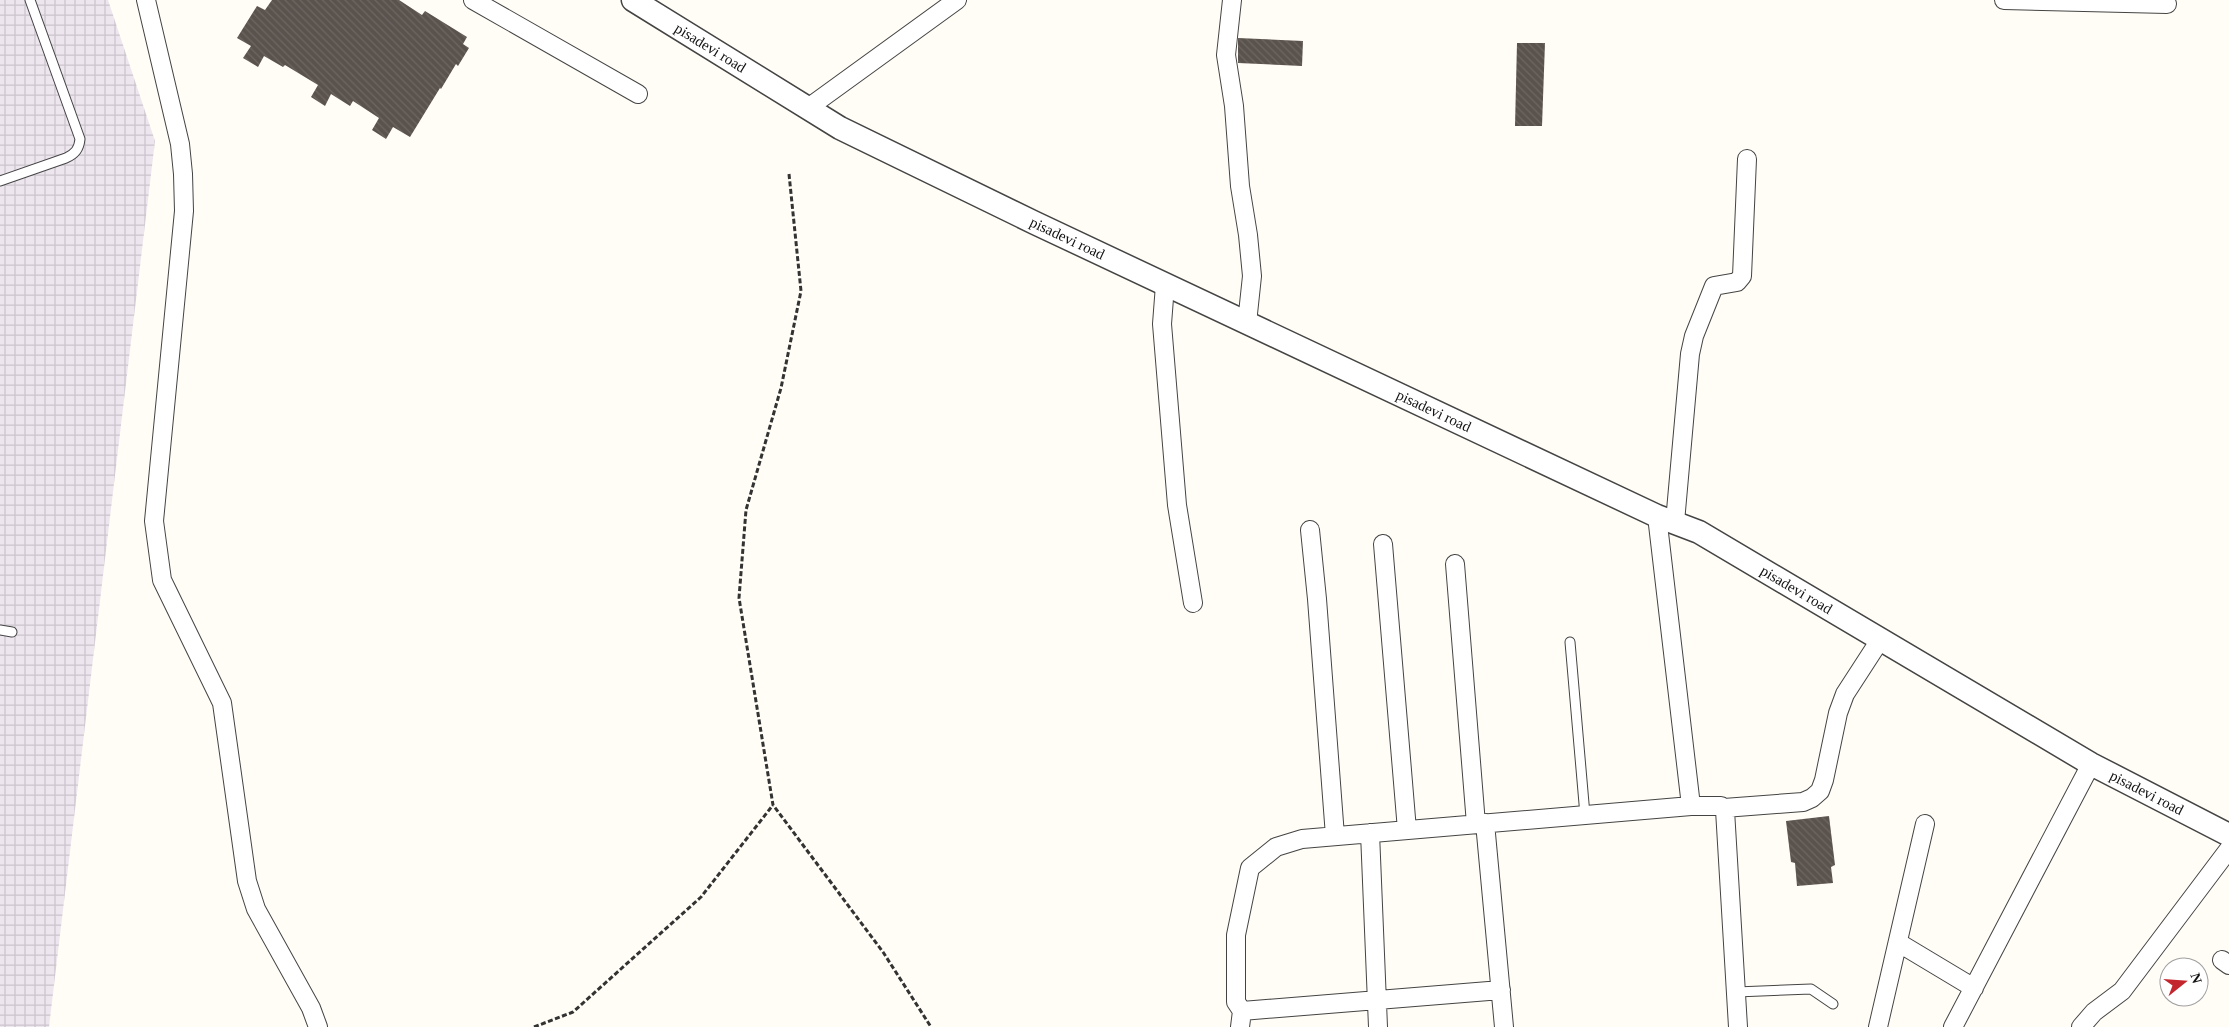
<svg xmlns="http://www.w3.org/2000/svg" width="2229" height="1027" viewBox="0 0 2229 1027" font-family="'Times New Roman',serif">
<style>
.industrial{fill:url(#industrial-grid)}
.building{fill:url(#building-back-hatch)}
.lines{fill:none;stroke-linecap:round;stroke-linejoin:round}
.service-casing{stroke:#444;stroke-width:11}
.minor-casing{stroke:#444;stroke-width:20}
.tertiary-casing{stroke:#444;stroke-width:25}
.path{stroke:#333;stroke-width:3;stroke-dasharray:5 2.5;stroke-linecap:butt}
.service{stroke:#fff;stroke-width:9}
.minor{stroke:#fff;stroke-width:18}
.tertiary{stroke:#fff;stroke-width:22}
.labels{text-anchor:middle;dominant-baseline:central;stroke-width:5;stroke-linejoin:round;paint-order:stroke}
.street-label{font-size:15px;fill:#111;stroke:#fff}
</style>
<defs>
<pattern id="industrial-grid" width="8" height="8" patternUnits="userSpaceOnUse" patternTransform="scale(1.25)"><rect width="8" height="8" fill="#eee6ef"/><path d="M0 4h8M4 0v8" fill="none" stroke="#cbc4cc"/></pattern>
<pattern id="building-back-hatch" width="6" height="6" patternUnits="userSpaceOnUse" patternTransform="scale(1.25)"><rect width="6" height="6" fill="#5a524d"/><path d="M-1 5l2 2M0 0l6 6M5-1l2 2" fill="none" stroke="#6d6662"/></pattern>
</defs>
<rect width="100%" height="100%" fill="#fffdf5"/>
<path class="industrial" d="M0 0H108L155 141 49 1027H0Z"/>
<path class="building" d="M272 0H399L422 15 425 11 467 37 463 44 469 48 458 66 456 64 441 89 440 88 410 137 393 127 386 139 372 130 379 118 353 101 350 106 331 94 325 106 311 97 318 85 285 65 283 67 264 56 258 67 243 58 251 46 237 38 257 6 265 10Z
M1238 38 1303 41 1302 66 1238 63Z
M1517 43H1545L1542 126H1515Z
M1829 816 1835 865 1831 867 1833 883 1797 886 1795 863 1791 862 1786 821Z"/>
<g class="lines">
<g class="service-casing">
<path id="service" d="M0 181 66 158C75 154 79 149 80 139L30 0
M0 630 12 632
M1570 642 1585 815
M1736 992 1811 989 1833 1004"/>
</g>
<g class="minor-casing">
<path id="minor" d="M146 0 180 144 183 174 184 211 154 521 162 580 222 703 247 881 256 909 311 1008 318 1027
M473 0 638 94
M1232 0 1226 55 1234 106 1240 186 1248 235 1252 276 1247 323
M2004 0 2167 4
M808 108 957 0
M1165 285 1162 324 1177 505 1193 603
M1657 516 1691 806H1721L1725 810 1738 1027
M1675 522 1690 354 1694 336 1714 286 1737 282 1742 276 1747 159
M1310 530 1317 599 1335 836
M1383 544 1407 830
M1455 564 1476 824
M1724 808 1803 802 1812 798 1820 791 1824 780 1838 713 1845 694 1880 640
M1485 823 1504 1027
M1370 833 1378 1027
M1899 943 1974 988
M2222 960 2229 965
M1242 1011 1501 990
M1240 1027 1242 1011 1236 1002V935L1250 868 1276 847 1302 839 1691 806
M1878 1027 1925 824
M1953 1027 2091 764
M2081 1027 2094 1012 2122 991 2229 849"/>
</g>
<g class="tertiary-casing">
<g id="tertiary">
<path id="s1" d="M633 0 840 128 1035 223 1657 516 1699 532 2091 764 2229 835"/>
</g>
</g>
<path class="path" d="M789 174 801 291 781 388 746 510 739 598 773 805 883 952 931 1027
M534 1027 573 1012 701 897 773 805"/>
<use href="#service" class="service"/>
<use href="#minor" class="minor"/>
<use href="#tertiary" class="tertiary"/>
</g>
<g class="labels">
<g class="street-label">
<text stroke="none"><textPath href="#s1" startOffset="91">pisadevi road</textPath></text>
<text stroke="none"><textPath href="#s1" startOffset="496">pisadevi road</textPath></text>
<text stroke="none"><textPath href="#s1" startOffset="901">pisadevi road</textPath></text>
<text stroke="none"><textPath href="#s1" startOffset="1306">pisadevi road</textPath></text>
<text stroke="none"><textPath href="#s1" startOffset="1711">pisadevi road</textPath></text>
</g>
</g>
<g transform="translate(2184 982) rotate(73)"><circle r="24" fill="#ffffff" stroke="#a0a0a0"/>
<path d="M0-4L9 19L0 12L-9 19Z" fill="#c4262e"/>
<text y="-8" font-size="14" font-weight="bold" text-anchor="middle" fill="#111111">N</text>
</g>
</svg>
